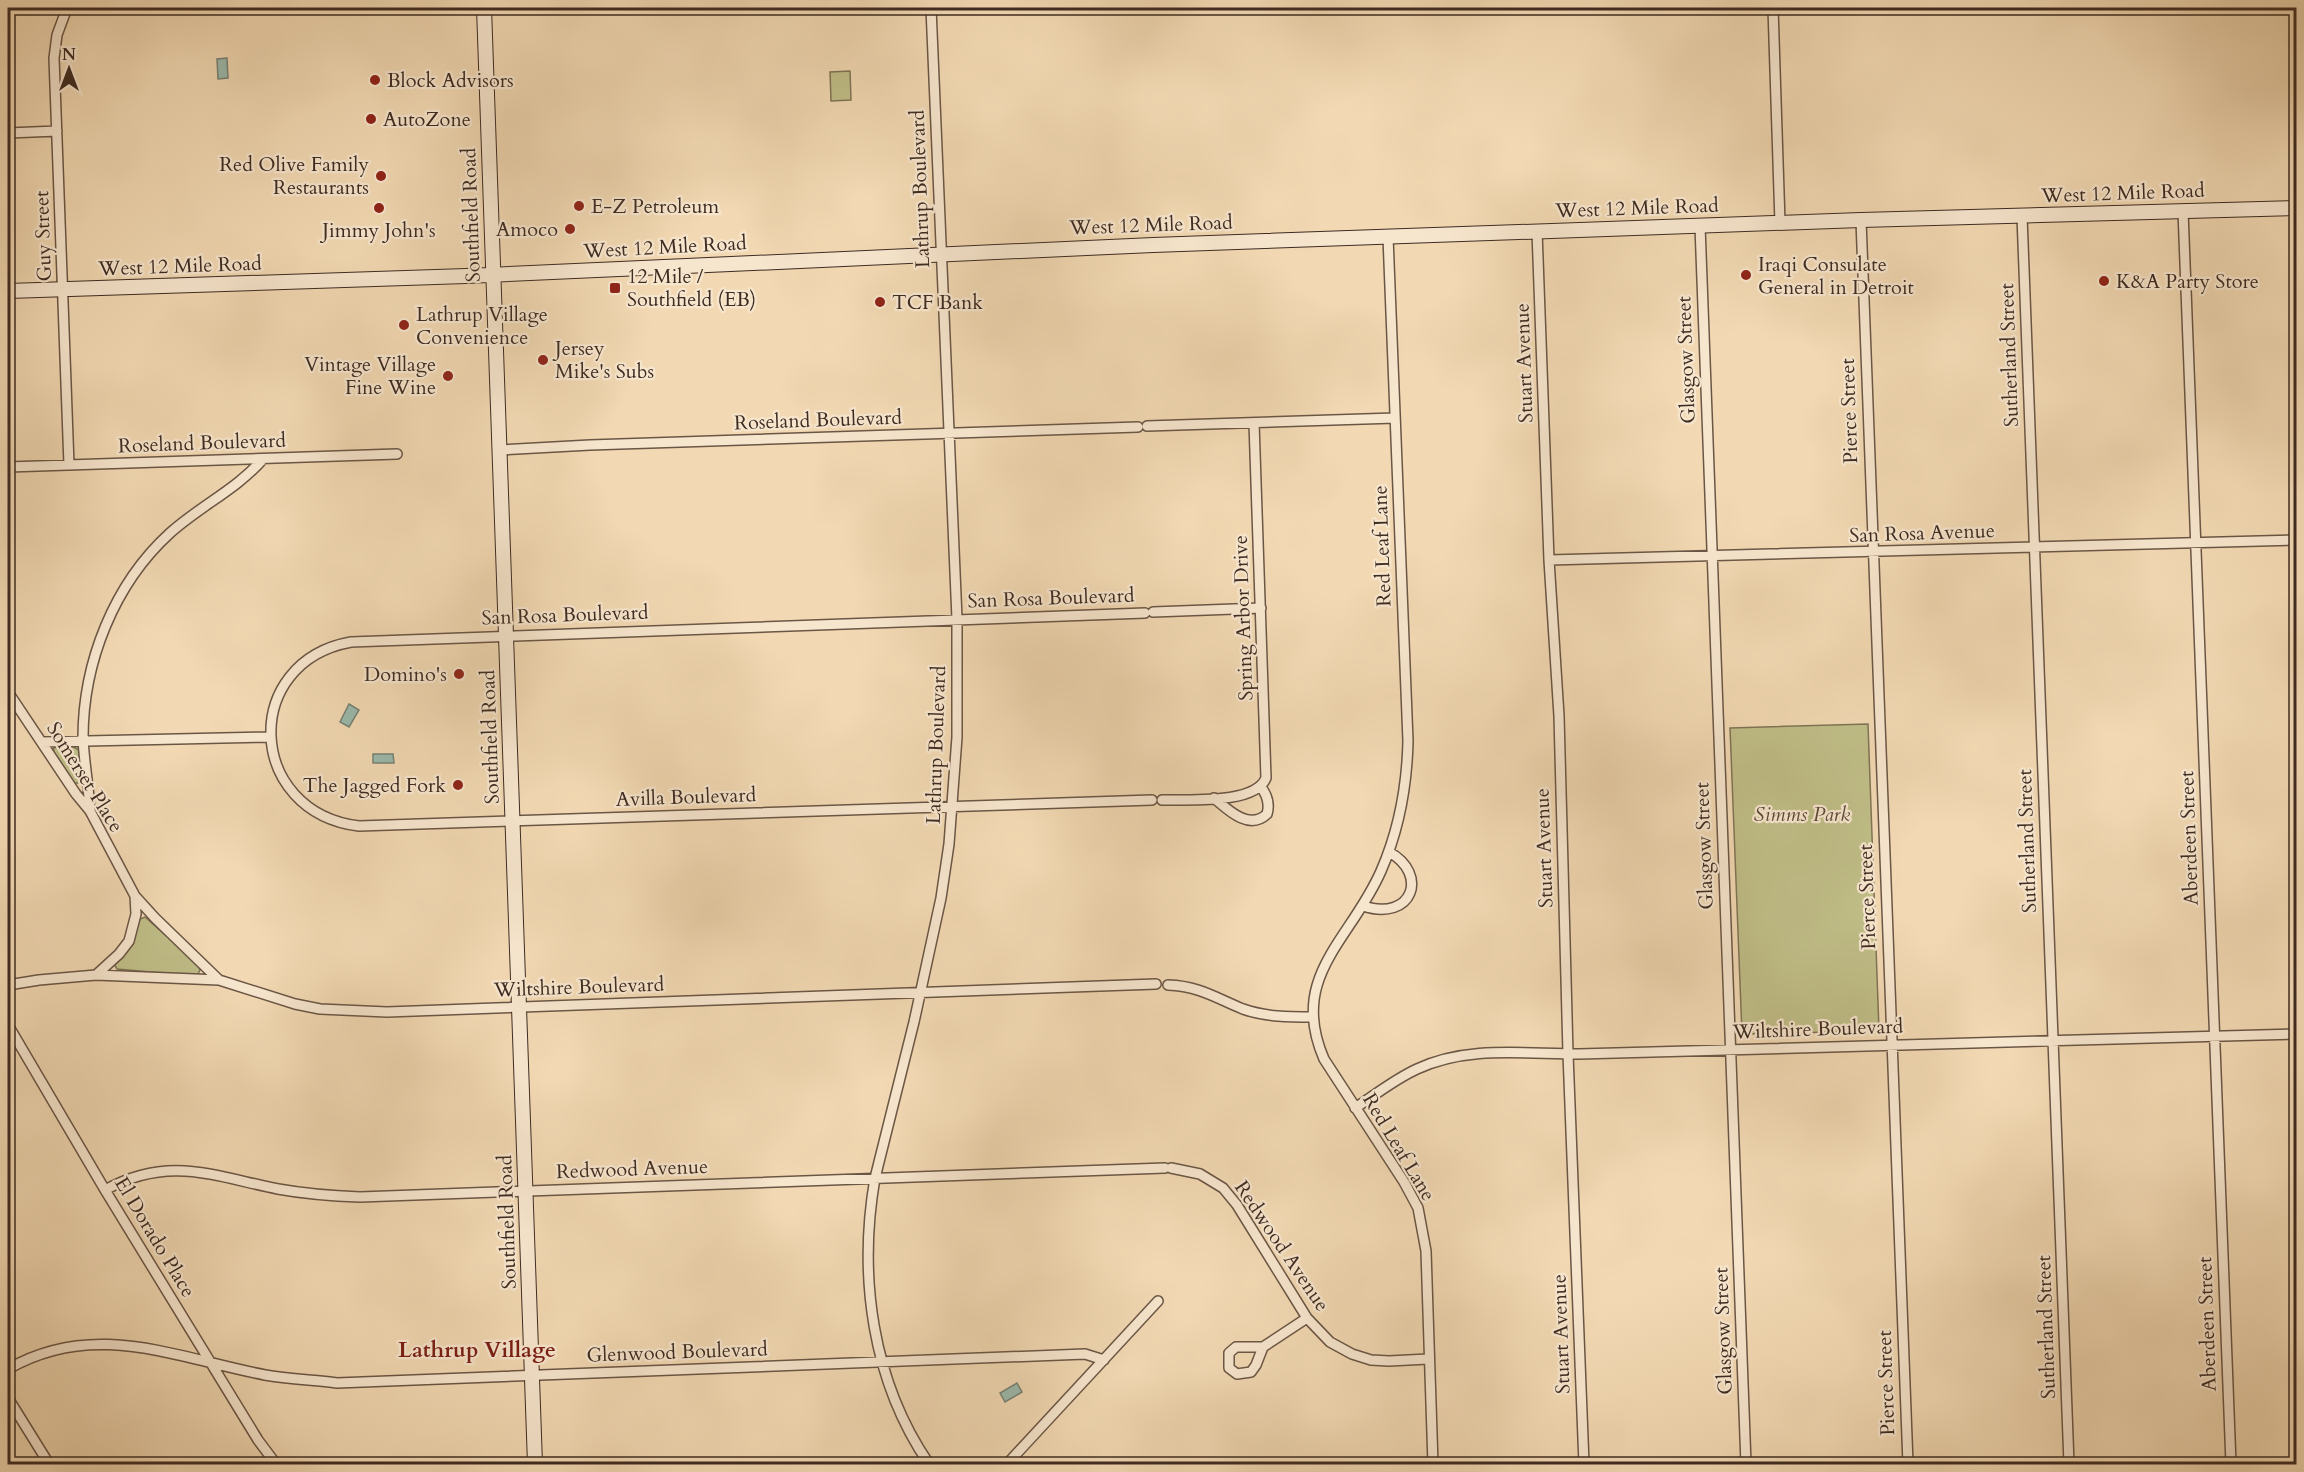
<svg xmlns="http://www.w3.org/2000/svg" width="2304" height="1472" viewBox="0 0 2304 1472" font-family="Cardo,serif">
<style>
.green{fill:#c0be88;stroke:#7f7455;stroke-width:1.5}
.water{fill:#9bbaad;stroke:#768175;stroke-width:1.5}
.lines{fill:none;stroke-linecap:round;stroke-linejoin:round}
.minor-casing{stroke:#6b5646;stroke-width:12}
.secondary-casing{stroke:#3e2b22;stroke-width:16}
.minor{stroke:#f7e6ce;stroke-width:9}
.secondary{stroke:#f7e6ce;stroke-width:14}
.poi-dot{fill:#8f2418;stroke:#f7e6ce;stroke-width:2}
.labels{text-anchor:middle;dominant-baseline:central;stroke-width:4.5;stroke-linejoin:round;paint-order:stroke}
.poi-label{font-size:20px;fill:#3e2b22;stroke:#f7e6ce;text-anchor:start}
.street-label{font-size:20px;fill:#3e2b22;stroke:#f7e6ce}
.park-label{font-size:20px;font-style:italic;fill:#584836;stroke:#f7e6ce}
.quarter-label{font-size:22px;font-weight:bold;fill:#7a1f14;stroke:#f7e6ce}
</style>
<rect width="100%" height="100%" fill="#f2d9b3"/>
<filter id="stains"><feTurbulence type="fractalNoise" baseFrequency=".00333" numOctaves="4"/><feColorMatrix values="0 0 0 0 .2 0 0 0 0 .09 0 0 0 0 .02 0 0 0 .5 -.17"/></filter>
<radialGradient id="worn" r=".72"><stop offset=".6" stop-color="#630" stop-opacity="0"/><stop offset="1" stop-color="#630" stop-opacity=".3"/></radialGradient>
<path class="green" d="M850 71 851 100 831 101 830 72Z
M1868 724 1879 1031 1742 1034 1730 728Z
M59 745 72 746 79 750 81 783H74L53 753 54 748Z
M145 917 197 963 200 970 198 974 195 976 117 969 114 964 133 939 140 919Z"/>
<path class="water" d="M227 58 228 78 218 79 217 59Z
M349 704 359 710 349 727 340 722Z
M373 754H393L394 763H373Z
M1017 1383 1022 1392 1005 1402 1000 1393Z"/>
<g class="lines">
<g class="minor-casing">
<path id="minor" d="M67 8 57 35 54 58 69 465
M1773 8 1780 223
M8 133 57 131
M2183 211 2231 1464
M2022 216 2069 1464
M1861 220 1908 1464
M1700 226 1746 1464
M1537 231 1549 560 1559 716 1568 1054 1584 1464
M1388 237 1408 741C1407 785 1399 830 1381 871 1351 940 1288 976 1324 1059L1404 1182 1418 1208 1426 1251 1433 1464
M1147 426 1395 418
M500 450 590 445 1138 427
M8 467 397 454
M1549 560 2296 540
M1153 612 1261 608
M1145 613 351 642C240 662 246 812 359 826L1152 800
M8 692 76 794 90 811 135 896 136 914 129 941 119 954 96 975
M42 742 270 737
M1214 798C1228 810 1249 831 1267 814 1270 804 1267 795 1261 787
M1162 800C1187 799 1255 805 1266 778L1254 423
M90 811C89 787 84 763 83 738 83 662 114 584 170 533 200 506 237 489 263 459
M135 896 155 918 219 980
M1363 906C1413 922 1429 874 1389 852
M8 985 39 980 96 975 219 980 295 1004 320 1009 387 1012 1156 984
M1168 985C1199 986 1216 998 1243 1009 1265 1017 1290 1017 1313 1017
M8 1025 105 1190 258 1440 276 1464
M1355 1108C1375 1095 1395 1079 1417 1069 1468 1045 1525 1054 1579 1054L2296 1034
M1171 1168 1200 1174 1223 1188 1237 1205 1307 1318 1330 1342 1352 1354 1371 1360 1389 1361 1428 1359
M105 1190C169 1155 213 1176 278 1189 306 1194 332 1196 360 1197L1165 1168
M1263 1347 1256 1365 1251 1372 1237 1374 1229 1368V1353L1236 1347H1263L1307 1318
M8 1369C95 1319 176 1358 265 1375 288 1379 313 1380 337 1383L1085 1354 1104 1360
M8 1398 49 1464
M929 1464C872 1381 858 1276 875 1178L914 1022 941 898 949 844 957 737V619L931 8
M1007 1464 1158 1301"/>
</g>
<g class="secondary-casing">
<path id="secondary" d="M484 8 535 1464
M8 291 466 276 1153 245 1861 220 2296 208"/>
</g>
<use href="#minor" class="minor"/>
<use href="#secondary" class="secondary"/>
</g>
<g class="poi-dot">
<circle cx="375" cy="80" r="6"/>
<circle cx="371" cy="119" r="6"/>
<circle cx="381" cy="176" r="6"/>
<circle cx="579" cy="206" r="6"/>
<circle cx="379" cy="208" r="6"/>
<circle cx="570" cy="229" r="6"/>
<circle cx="1746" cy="275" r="6"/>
<circle cx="2104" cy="281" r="6"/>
<rect x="609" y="282" width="12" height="12" rx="3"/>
<circle cx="880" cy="302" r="6"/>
<circle cx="404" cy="325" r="6"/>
<circle cx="543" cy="360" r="6"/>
<circle cx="448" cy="376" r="6"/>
<circle cx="459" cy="674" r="6"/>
<circle cx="458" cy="785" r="6"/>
</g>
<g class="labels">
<g class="poi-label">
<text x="387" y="80">Block Advisors</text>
<text x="383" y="119">AutoZone</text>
<text x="369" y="164" text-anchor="end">Red Olive Family<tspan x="369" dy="23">Restaurants</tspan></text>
<text x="591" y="206">E-Z Petroleum</text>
<text x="558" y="229" text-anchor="end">Amoco</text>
<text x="379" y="230" text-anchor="middle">Jimmy John's</text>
<text x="1758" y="264">Iraqi Consulate<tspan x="1758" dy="23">General in Detroit</tspan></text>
<text x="627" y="276">12 Mile /<tspan x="627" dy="23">Southfield (EB)</tspan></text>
<text x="2116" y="281">K&amp;A Party Store</text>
<text x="892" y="302">TCF Bank</text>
<text x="416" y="314">Lathrup Village<tspan x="416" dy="23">Convenience</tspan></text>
<text x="555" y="348">Jersey<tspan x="555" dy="23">Mike's Subs</tspan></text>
<text x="436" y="364" text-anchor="end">Vintage Village<tspan x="436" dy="23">Fine Wine</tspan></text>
<text x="447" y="674" text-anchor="end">Domino's</text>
<text x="446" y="785" text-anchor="end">The Jagged Fork</text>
</g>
<g class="street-label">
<text transform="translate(920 189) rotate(-92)">Lathrup Boulevard</text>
<text transform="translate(2123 193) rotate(-2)">West 12 Mile Road</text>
<text transform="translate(1637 208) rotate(-2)">West 12 Mile Road</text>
<text transform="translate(471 215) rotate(-92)">Southfield Road</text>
<text transform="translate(1151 225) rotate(-2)">West 12 Mile Road</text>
<text transform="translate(43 236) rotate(-92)">Guy Street</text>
<text transform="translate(665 247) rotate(-3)">West 12 Mile Road</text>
<text transform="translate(180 266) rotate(-2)">West 12 Mile Road</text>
<text transform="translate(2009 355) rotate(-92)">Sutherland Street</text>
<text transform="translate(1686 360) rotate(-92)">Glasgow Street</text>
<text transform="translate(1524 363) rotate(-92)">Stuart Avenue</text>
<text transform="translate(1849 411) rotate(-92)">Pierce Street</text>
<text transform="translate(818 420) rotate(-2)">Roseland Boulevard</text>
<text transform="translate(202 443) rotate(-2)">Roseland Boulevard</text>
<text transform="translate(1922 533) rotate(-2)">San Rosa Avenue</text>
<text transform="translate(1382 546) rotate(-92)">Red Leaf Lane</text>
<text transform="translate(1051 598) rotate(-2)">San Rosa Boulevard</text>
<text transform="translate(565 615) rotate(-2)">San Rosa Boulevard</text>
<text transform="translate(1243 618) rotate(-92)">Spring Arbor Drive</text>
<text transform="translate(490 737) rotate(-92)">Southfield Road</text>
<text transform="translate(936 745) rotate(-88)">Lathrup Boulevard</text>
<text transform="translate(85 777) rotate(58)">Somerset Place</text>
<text transform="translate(686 797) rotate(-2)">Avilla Boulevard</text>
<text transform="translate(2189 838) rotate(-92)">Aberdeen Street</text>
<text transform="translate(2027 841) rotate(-92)">Sutherland Street</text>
<text transform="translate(1704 846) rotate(-92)">Glasgow Street</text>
<text transform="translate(1544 848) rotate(-92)">Stuart Avenue</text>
<text transform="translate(1867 897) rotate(-92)">Pierce Street</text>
<text transform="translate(579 987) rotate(-2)">Wiltshire Boulevard</text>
<text transform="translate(1818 1029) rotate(-2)">Wiltshire Boulevard</text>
<text transform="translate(1399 1147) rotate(59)">Red Leaf Lane</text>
<text transform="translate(632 1169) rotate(-2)">Redwood Avenue</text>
<text transform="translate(507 1222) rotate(-92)">Southfield Road</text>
<text transform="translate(155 1237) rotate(59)">El Dorado Place</text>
<text transform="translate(1282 1246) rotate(56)">Redwood Avenue</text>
<text transform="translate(2207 1324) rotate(-92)">Aberdeen Street</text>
<text transform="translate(2046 1327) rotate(-92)">Sutherland Street</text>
<text transform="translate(1723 1331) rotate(-92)">Glasgow Street</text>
<text transform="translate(1561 1334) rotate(-92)">Stuart Avenue</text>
<text transform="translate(677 1352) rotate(-2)">Glenwood Boulevard</text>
<text transform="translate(1886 1383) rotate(-92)">Pierce Street</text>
</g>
<g class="park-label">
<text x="1802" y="814">Simms Park</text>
</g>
<g class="quarter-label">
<text x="477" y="1350">Lathrup Village</text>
</g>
</g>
<rect width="2304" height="1472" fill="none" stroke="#f2d9b3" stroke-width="30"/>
<rect x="9" y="9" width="2286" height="1454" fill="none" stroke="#3e2b22" stroke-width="3"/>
<rect x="15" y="15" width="2274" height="1442" fill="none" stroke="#3e2b22" stroke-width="1.5"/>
<g transform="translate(69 69)" stroke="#f7e6ce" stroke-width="4.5" paint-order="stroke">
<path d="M0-4.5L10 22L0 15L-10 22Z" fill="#3e2b22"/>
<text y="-9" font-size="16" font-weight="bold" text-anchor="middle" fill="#3e2b22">N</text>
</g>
<rect width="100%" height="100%" filter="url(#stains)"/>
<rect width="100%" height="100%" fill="url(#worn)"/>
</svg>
